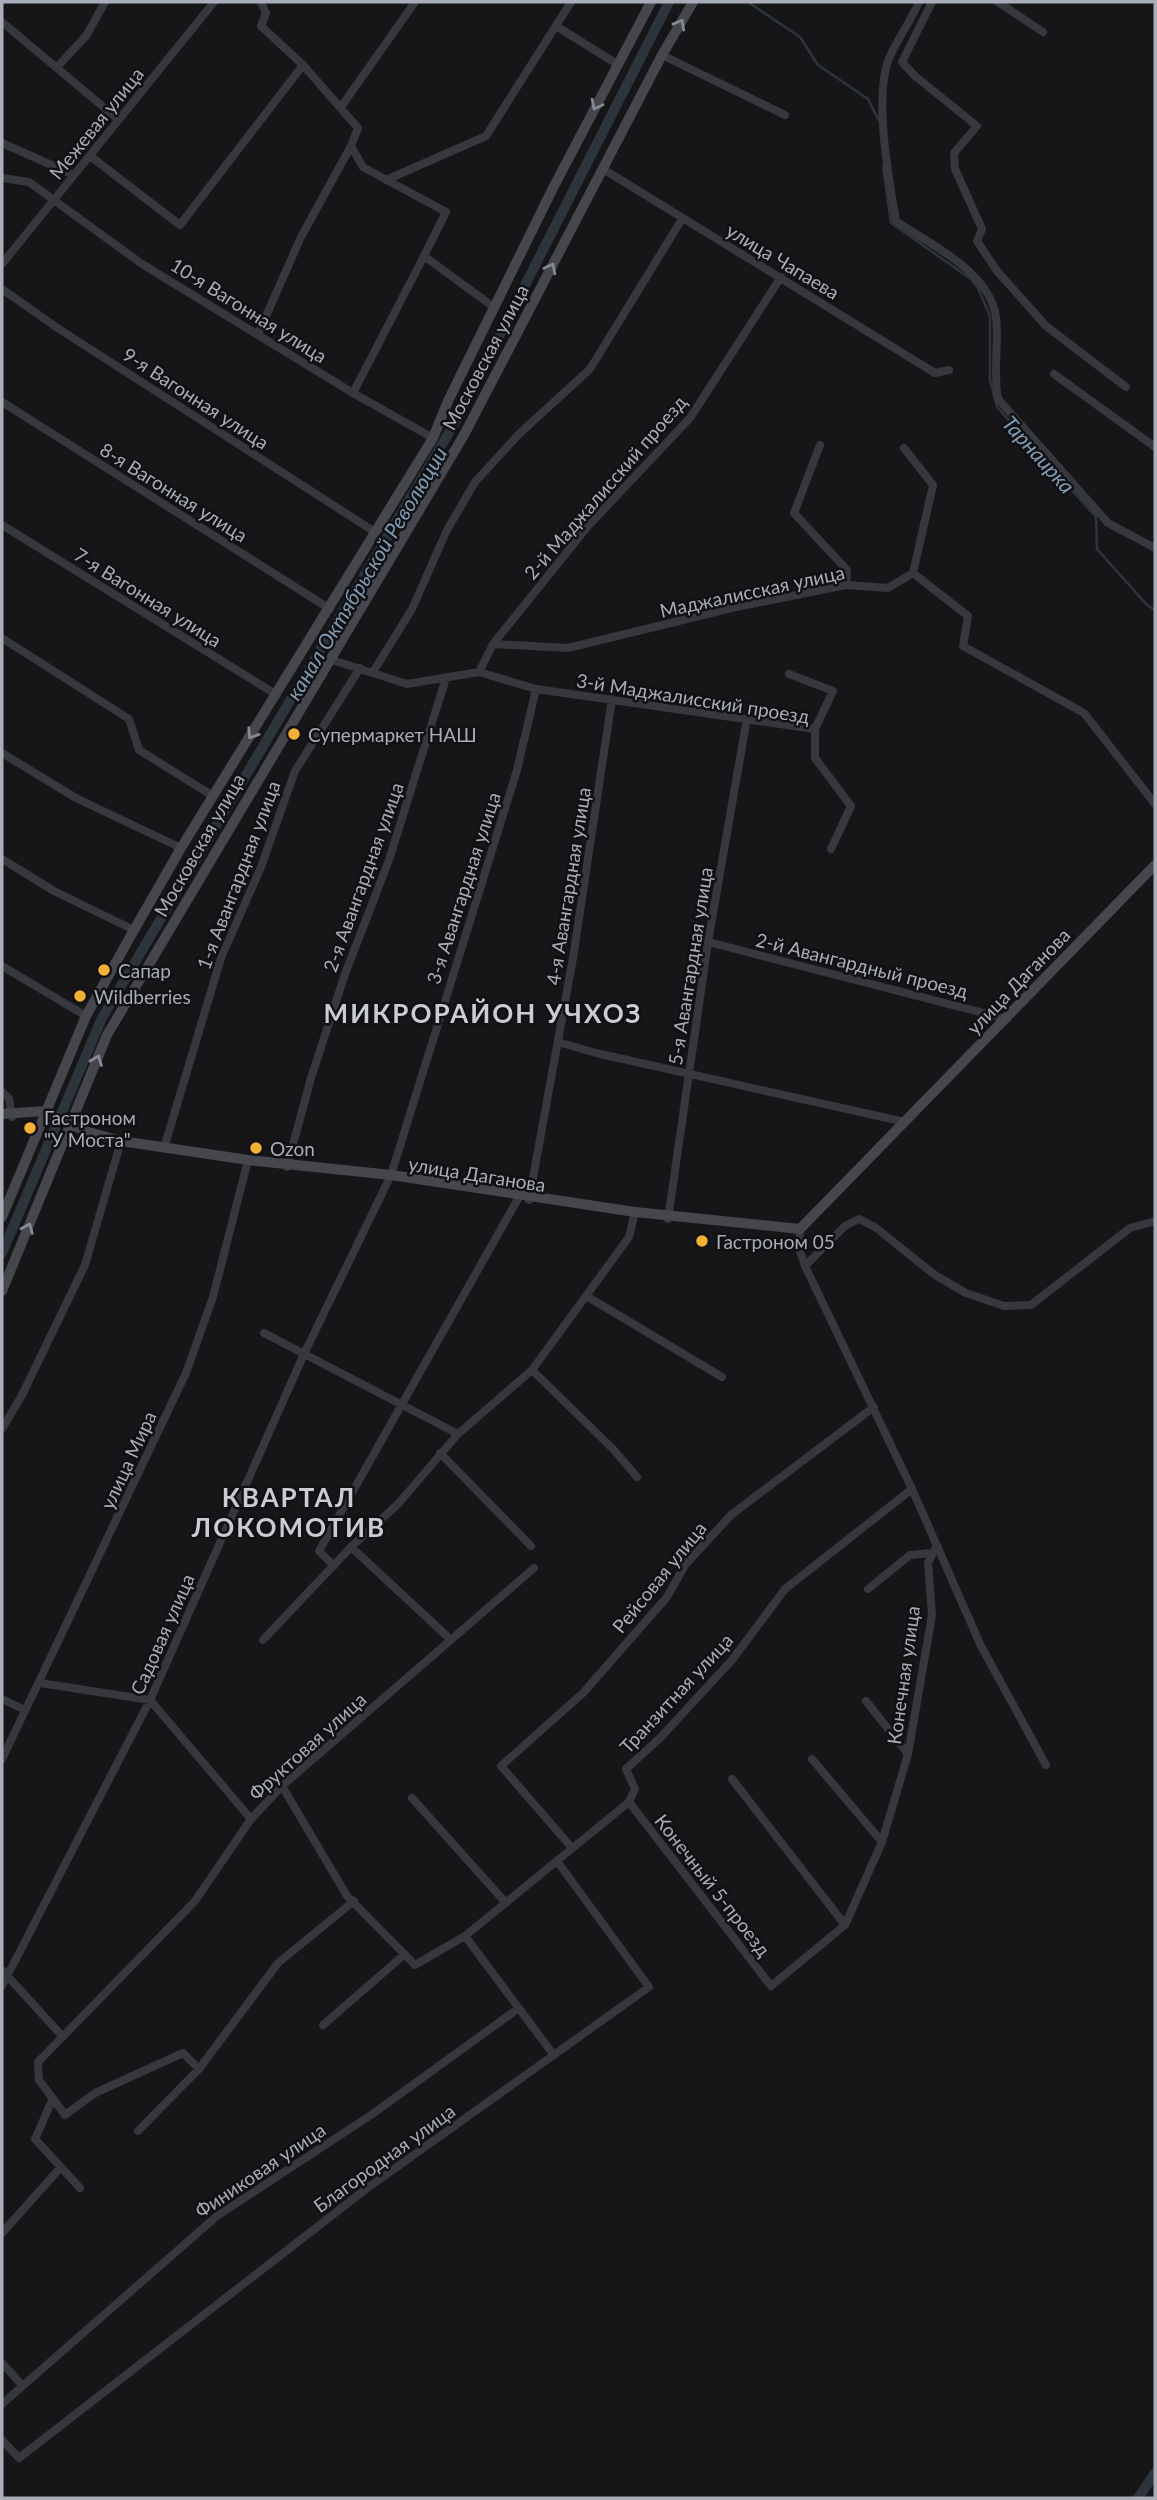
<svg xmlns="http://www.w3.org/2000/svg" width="1157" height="2500" viewBox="0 0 1157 2500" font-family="Lato,sans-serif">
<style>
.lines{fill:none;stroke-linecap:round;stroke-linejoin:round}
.stream{stroke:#2c353c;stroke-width:2.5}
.canal{stroke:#2c353c;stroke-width:10}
.street{stroke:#37383d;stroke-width:8}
.secondary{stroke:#45474d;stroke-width:10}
.oneway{stroke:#858993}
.poi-dot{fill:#f2b134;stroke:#111113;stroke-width:2.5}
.labels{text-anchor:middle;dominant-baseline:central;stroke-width:5;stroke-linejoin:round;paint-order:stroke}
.street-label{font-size:19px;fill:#a8adb8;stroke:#111113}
.poi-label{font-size:19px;fill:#a8adb8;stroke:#111113;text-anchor:start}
.water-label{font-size:21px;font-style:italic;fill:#7f9bb3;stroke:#111113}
.district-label{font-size:26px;font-weight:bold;letter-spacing:2px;fill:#c9ccd4;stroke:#111113}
</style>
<rect width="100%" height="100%" fill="#161618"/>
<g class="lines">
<path class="stream" d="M748 2 800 37 818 65 868 99 879 121
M883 166 891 223 971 279 978 288 990 316V380L997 407 1096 517 1097 549 1147 605 1155 610"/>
<path class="canal" d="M2 1253 102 1018 457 419 669 2
M1138 2498 1155 2473"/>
<path class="street" d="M261 2 266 13 261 26 303 65 358 128 351 146 363 167 446 212 424 256 495 308
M919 2C910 23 894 43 887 64 875 104 889 180 896 221 930 245 989 270 996 317 999 344 993 372 998 399L1108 523 1155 548
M932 2 902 62 915 76 977 126 954 153 955 169 982 229 977 241 997 271 1046 326 1126 387
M998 2 1043 32
M2 22 119 120
M556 26 617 64
M662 55 785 115
M58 66 86 36 105 2
M341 107 415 2
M2 143 74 175
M90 156 180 225 303 65
M603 169 935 373 949 370
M2 178 29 182 142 264 353 393 433 438
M386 180 486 136 571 2
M2 264 214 2
M2 289 59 329 375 532
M258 334 301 237 351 146
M1054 374 1155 447
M353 393 424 256
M2 402 330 609
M820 445 794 513 847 570 846 585
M904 448 933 485 913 573
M2 525 277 695
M2 638 129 719 139 750 213 796
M493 644 568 648 736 607 846 585 888 588 913 573 968 616 963 646 1084 713 1155 804
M329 659 407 684 479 672
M373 672 412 609 447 530 475 482 519 434 590 369 682 219
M479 672 493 644 588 526 690 418 781 277
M479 672 536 689 815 729V758L851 806 831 849
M789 674 833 691 815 729
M2 753 76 798 181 848
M2 859 54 891 134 930
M708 942 1007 1019
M2 966 86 1016
M558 1042 596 1053 905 1122
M2 1092 9 1098 12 1117
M164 1148 221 958 261 867 295 771 360 668
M287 1167 311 1078 345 974 389 860 446 678
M529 1200 573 958 612 699
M668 1219 708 942 747 718
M800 1229 799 1248 805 1266 912 1489 981 1646 1046 1765
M805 1266 845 1226 859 1219 875 1227 935 1275 966 1293 1004 1306 1031 1305 1130 1228 1155 1221
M588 1297 722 1377
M264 1333 458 1434
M532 1370 613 1449 637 1477
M2 1429 22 1395 85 1265 121 1141
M440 1453 531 1546
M351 1547 450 1639
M334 1566 319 1551 519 1197
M868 1589 910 1555 931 1553
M263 1640 351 1547 398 1504 458 1434 532 1370 629 1237 635 1212
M40 1683 150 1700 251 1819
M2 1699 25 1710
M866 1701 908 1754
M2 1759 186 1373 213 1297 248 1160
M812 1759 882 1842
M732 1779 845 1925
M282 1786 347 1896 415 1965 465 1936 629 1802 635 1789 626 1769 660 1738 732 1660 785 1589 912 1489
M412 1798 506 1903
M629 1802 771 1986 845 1925 882 1842 908 1754 932 1615 928 1563 937 1545
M572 1848 501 1766 583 1693 667 1597 685 1565 731 1515 874 1407
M465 1936 553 2054
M2 1970 62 2036
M2 1986 150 1700 304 1354 391 1175 517 770 536 689
M323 2025 405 1954
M199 2069 183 2053 95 2093 65 2115 39 2080 38 2062 195 1901 251 1819 282 1786 534 1568
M53 2098 35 2139 80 2188
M138 2131 199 2069 278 1963 354 1901
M2 2233 61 2167
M2 2363 21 2384
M2 2404 217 2216 371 2115 519 2008
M2 2440 19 2458 366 2189 649 1987 557 1861"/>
<path class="secondary" d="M2 1114 44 1111 85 1131 121 1141 248 1160 391 1175 635 1212 800 1229 1155 865
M2 1217 86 1016 134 930 181 848 433 438 448 401 553 188 651 2
M2 1291 107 1035 464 435 662 55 693 2"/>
</g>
<defs><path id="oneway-chevron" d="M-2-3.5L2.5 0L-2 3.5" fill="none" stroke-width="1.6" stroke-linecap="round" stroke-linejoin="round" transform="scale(1.75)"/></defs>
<g class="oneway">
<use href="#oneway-chevron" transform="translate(680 24) rotate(-61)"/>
<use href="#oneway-chevron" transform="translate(596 105) rotate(117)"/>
<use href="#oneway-chevron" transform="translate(551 268) rotate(-63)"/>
<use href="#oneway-chevron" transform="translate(252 734) rotate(123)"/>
<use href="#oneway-chevron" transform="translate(97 1060) rotate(-68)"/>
<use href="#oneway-chevron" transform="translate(28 1228) rotate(-67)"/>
</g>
<g class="poi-dot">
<circle cx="294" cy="734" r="7"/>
<circle cx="104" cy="970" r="7"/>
<circle cx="80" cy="996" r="7"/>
<circle cx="30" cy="1128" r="7"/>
<circle cx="256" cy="1148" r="7"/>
<circle cx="702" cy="1241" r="7"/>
</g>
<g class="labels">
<g class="street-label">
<text transform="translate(96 123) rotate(-51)">Межевая улица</text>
<text transform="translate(783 261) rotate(31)">улица Чапаева</text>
<text transform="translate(249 310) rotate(32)">10-я Вагонная улица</text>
<text transform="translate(485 357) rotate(-62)">Московская улица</text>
<text transform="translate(196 398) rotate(33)">9-я Вагонная улица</text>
<text transform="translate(605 487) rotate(-49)">2-й Маджалисский проезд</text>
<text transform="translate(174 492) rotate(32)">8-я Вагонная улица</text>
<text transform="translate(752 591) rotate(-12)">Маджалисская улица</text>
<text transform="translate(148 597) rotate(32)">7-я Вагонная улица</text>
<text transform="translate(693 698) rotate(9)">3-й Маджалисский проезд</text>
<text transform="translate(199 845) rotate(-60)">Московская улица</text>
<text transform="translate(238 875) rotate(-69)">1-я Авангардная улица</text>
<text transform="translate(363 877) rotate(-70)">2-я Авангардная улица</text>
<text transform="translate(568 886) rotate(-81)">4-я Авангардная улица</text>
<text transform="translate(463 888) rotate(-72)">3-я Авангардная улица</text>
<text transform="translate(862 965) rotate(14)">2-й Авангардный проезд</text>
<text transform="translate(690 966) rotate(-81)">5-я Авангардная улица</text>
<text transform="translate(1018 981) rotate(-46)">улица Даганова</text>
<text transform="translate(477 1174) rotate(9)">улица Даганова</text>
<text transform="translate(128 1460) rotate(-65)">улица Мира</text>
<text transform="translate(659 1577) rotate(-51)">Рейсовая улица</text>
<text transform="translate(162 1634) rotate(-66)">Садовая улица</text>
<text transform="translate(903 1675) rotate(-82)">Конечная улица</text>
<text transform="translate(676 1693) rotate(-47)">Транзитная улица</text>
<text transform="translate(307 1746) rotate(-42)">Фруктовая улица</text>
<text transform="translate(713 1885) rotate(52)">Конечный 5-проезд</text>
<text transform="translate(384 2158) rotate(-36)">Благородная улица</text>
<text transform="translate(260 2170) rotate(-34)">Финиковая улица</text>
</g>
<g class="poi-label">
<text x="308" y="734">Супермаркет НАШ</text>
<text x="118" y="970">Сапар</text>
<text x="94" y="996">Wildberries</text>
<text x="44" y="1117">Гастроном<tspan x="44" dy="22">"У Моста"</tspan></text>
<text x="270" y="1148">Ozon</text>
<text x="716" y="1241">Гастроном 05</text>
</g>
<g class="water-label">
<text transform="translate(1039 454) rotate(48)">Тарнаирка</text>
<text transform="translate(366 573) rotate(-59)">канал Октябрьской Революции</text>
</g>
<g class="district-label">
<text x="483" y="1013">МИКРОРАЙОН УЧХОЗ</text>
<text x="289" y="1497">КВАРТАЛ<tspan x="289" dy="30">ЛОКОМОТИВ</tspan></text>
</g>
</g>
<rect width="1157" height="2500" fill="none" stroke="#a8adb8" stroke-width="7"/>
</svg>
